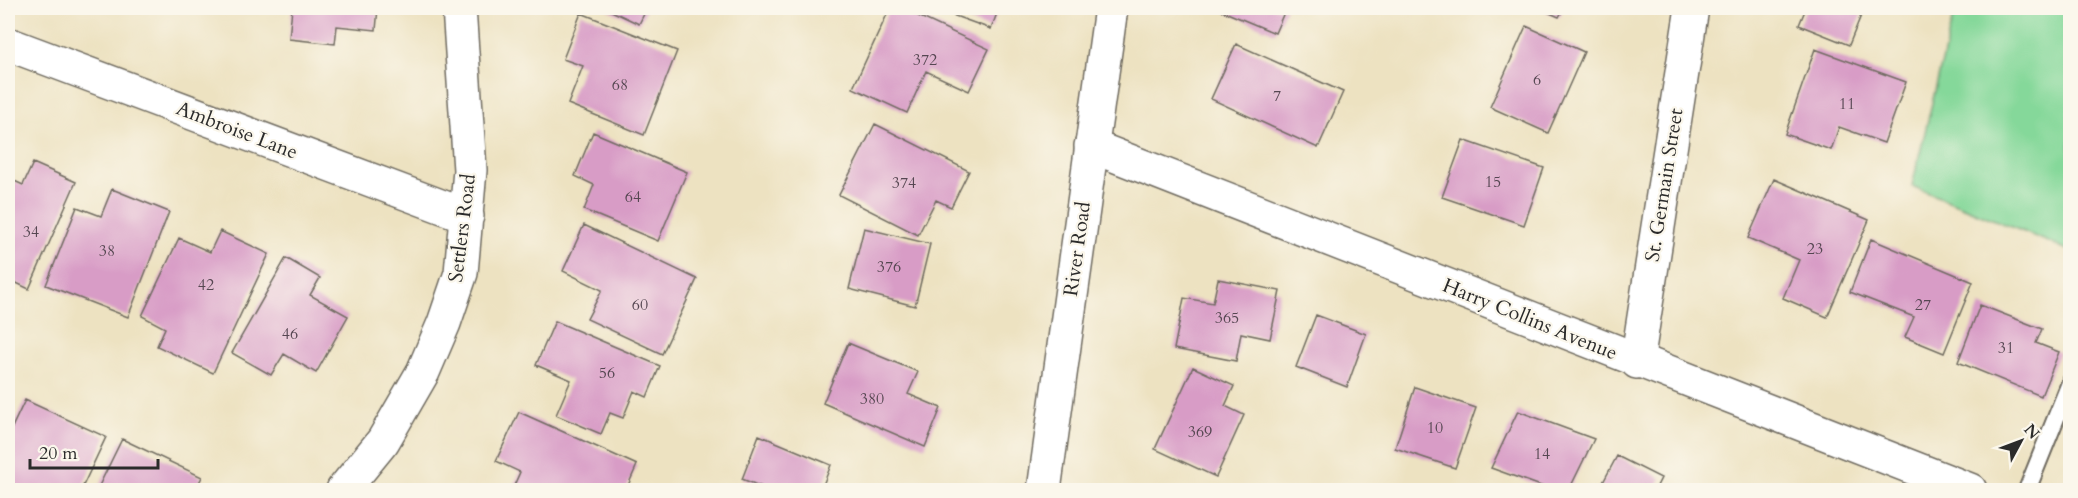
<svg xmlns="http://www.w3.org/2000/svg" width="2078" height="498" viewBox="0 0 2078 498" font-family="Cardo,serif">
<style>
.green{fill:#85d89a;stroke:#588262;stroke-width:1.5}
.building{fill:#d89cc6}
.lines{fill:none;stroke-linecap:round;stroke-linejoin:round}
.lane-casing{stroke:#6f6b60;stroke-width:20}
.street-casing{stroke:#6f6b60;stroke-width:36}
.secondary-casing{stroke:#6f6b60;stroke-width:36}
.lane{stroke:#fff;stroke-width:16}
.street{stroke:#fff;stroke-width:33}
.secondary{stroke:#fff;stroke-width:33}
.labels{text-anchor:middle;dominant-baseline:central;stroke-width:4.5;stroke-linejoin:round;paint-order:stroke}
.number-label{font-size:16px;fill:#564752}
.street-label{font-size:20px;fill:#2b2b2b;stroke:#fbf7ec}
</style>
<rect width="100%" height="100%" fill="#fbf7ec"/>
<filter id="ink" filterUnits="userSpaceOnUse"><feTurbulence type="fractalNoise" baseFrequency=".0167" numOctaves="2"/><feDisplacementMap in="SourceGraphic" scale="12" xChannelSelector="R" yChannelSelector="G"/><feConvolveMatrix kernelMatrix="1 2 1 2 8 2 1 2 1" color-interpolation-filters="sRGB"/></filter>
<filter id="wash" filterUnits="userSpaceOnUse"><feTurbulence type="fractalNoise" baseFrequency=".008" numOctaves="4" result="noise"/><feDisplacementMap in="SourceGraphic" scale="24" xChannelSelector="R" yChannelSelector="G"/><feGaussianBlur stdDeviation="1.35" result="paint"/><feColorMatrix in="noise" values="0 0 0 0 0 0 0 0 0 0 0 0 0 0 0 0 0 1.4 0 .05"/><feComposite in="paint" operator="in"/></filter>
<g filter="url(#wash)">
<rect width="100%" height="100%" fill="#ede2c1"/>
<path class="green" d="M1955 8H2070V251L1912 186Z"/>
<g id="blocks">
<path class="building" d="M292 8H378L376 30 337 26 335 44 289 39Z
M605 8H647L639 24Z
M890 8H901L989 49 969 91 926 71 907 113 853 88Z
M933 8H999L991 29Z
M1221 8H1286L1275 33 1220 10Z
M1538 8H1564L1559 17Z
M1806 8H1864L1849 45 1799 25Z
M581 13 677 51 644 135 568 104 583 66 563 59Z
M1526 26 1584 52 1548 133 1490 107Z
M1236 44 1343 92 1318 148 1211 99Z
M1815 49 1906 82 1884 143 1839 127 1831 150 1785 134Z
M875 124 969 171 951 207 936 200 918 235 839 195Z
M593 132 687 172 658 241 584 210 594 185 575 176Z
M1463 140 1544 168 1524 225 1442 197Z
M33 163 76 182 29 289 8 279V178L23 185Z
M1774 179 1869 220 1827 317 1783 298 1799 260 1748 238Z
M112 189 169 212 128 317 46 285 77 207 101 216Z
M584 225 697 279 662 354 587 319 602 290 563 271Z
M864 228 930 244 915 306 849 289Z
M220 231 269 254 213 373 157 346 165 328 142 316 179 238 210 252Z
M1871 239 1973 282 1944 353 1905 337 1914 317 1850 292Z
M286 258 320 278 310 295 348 316 316 373 284 354 271 375 232 353Z
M1218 279 1280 291 1270 339 1241 333 1236 361 1174 349 1184 298 1213 303Z
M1980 305 2042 329 2036 343 2059 352 2041 396 1958 362Z
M1316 315 1366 334 1347 387 1296 367Z
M555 321 660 366 647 397 634 391 623 418 610 413 601 434 556 415 571 380 536 365Z
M848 343 918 372 908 394 941 408 925 447 823 403Z
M1193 367 1234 386 1225 406 1244 415 1216 477 1155 449Z
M1415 387 1476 408 1455 468 1395 448Z
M25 400 106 437 81 490H8V436Z
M1518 411 1594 439 1569 490H1552L1491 468Z
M519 412 637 465 626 490H512L520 472 496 461Z
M759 435 831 465 821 490H770L742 479Z
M122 439 202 477 195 490H97Z
M1617 456 1661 478 1655 490H1599Z"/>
</g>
</g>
<g filter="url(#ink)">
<use href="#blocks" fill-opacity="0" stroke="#6f6b60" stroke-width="1.5"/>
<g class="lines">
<g class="lane-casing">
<path id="lane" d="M2027 490 2070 383"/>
</g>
<g class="street-casing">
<path id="street" d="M8 44 467 216
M1091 146 1970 490
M1637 362 1692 8
M343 490 383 441 423 372 444 323 461 273 470 170 459 8"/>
</g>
<g class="secondary-casing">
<path id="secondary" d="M1044 490 1111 8"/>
</g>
<use href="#lane" class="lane"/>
<use href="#street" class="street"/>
<use href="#secondary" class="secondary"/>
</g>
</g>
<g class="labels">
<g class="number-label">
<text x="925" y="60">372</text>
<text x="1537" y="80">6</text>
<text x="620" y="85">68</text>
<text x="1277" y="96">7</text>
<text x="1847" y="104">11</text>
<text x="1493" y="182">15</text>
<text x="904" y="183">374</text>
<text x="633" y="197">64</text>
<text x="31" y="232">34</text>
<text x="1815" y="249">23</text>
<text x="107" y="251">38</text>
<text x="889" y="267">376</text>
<text x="206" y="285">42</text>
<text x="640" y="305">60</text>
<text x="1923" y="305">27</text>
<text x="1227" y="318">365</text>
<text x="290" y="334">46</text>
<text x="2006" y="348">31</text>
<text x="607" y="373">56</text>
<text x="872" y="399">380</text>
<text x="1435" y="428">10</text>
<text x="1200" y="432">369</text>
<text x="1542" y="454">14</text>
</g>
<g class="street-label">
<text transform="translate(237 130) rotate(21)">Ambroise Lane</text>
<text transform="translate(1664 185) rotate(-81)">St. Germain Street</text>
<text transform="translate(462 228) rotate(-83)">Settlers Road</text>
<text transform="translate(1077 249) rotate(-82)">River Road</text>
<text transform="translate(1530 319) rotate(22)">Harry Collins Avenue</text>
</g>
</g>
<rect width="2078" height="498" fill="none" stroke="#fbf7ec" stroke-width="30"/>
<g transform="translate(2021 441) rotate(49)" stroke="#fbf7ec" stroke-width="4.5" paint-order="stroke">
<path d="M0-4.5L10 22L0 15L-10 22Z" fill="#2b2b2b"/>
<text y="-9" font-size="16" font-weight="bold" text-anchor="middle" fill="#2b2b2b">N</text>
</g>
<path d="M30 459v9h128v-9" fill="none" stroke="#2b2b2b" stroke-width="3"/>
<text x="39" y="459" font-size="18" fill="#2b2b2b" stroke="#fbf7ec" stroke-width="4.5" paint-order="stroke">20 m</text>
</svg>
